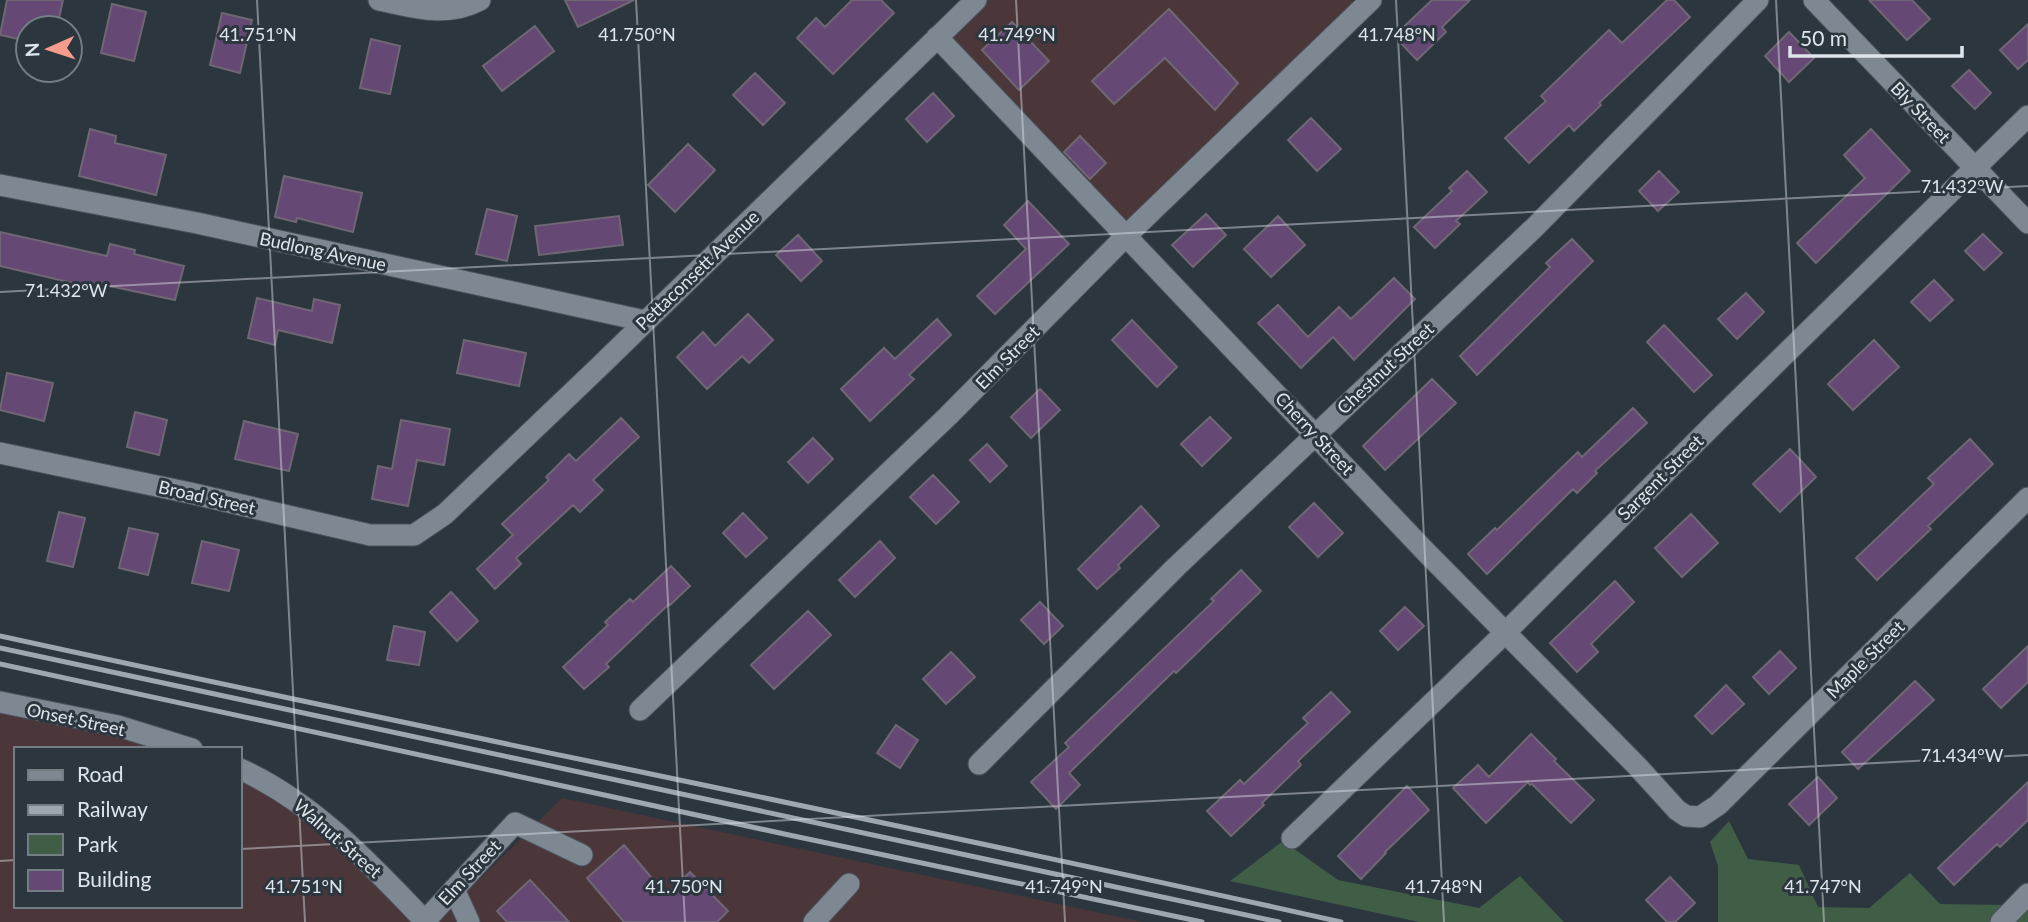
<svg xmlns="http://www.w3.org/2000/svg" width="2028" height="922" viewBox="0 0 2028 922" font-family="Lato,sans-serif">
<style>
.commercial{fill:#4b3639}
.green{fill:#405d46}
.building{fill:#654873;stroke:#6f6773;stroke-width:2}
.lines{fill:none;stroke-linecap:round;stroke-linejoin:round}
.minor-casing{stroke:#495159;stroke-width:23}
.minor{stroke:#7d8893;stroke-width:21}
.rail{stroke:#9fa7ae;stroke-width:5}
.ticks{fill:none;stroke:#dfe5eb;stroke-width:2;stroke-opacity:0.45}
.labels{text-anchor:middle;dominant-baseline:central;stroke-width:6;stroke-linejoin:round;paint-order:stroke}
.street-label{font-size:18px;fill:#dfe5eb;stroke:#2c363f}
.ticks-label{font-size:18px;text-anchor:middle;fill:#dfe5eb;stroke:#2c363f;stroke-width:6;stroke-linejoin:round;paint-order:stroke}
</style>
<rect width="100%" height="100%" fill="#2c363f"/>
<path class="commercial" d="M974 0H1351L1359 3 1125 233 942 31Z
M0 701 191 749H16V906H240V769L438 920 562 798 1143 922H0Z"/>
<path class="green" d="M1729 821 1748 859 1799 865 1818 907 1869 908 1910 873 1940 904 2006 905 2028 884V922H1718V866L1710 842Z
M1283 841 1338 880 1479 908 1520 876 1564 922H1419L1230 881Z"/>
<path class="building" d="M7 0H63L57 28H28V41L0 35Z
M565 0H634L578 27Z
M852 0H881L894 13 833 74 797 38 816 18 825 27Z
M1432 0H1470L1442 27 1446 32 1417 60 1394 36Z
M1667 0H1674L1690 17 1599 103 1601 105 1574 131 1569 125 1529 163 1505 138 1546 101 1541 96 1609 30 1622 43Z
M1869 0H1912L1930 19 1907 40Z
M112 4 146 12 134 61 101 53Z
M1169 9 1238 83 1215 110 1165 58 1114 104 1092 81Z
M222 13 252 20 240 73 210 65Z
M1012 22 1049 61 1019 90 982 50Z
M2028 24V60L2018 69 2000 50Z
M535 26 554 51 502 91 483 66Z
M1789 32 1814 58 1789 82 1765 56Z
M371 39 400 46 390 94 360 88Z
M1969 70 1991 93 1975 109 1952 86Z
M755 73 785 103 763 125 733 95Z
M933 93 954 116 927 142 906 119Z
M1311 118 1341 149 1317 171 1288 140Z
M90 129 116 136 115 143 166 155 156 195 79 176Z
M1871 129 1910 171 1816 263 1797 243 1865 178 1844 155Z
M1080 136 1106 163 1090 179 1064 152Z
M688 144 715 170 675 212 648 185Z
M1467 171 1487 192 1456 221 1460 224 1435 248 1414 227 1452 191 1449 188Z
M1659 171 1679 192 1658 211 1639 191Z
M284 176 362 193 353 232 297 218 296 222 275 217Z
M1028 201 1069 244 995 314 977 296 1026 249 1004 225Z
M487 209 517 216 507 261 476 254Z
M1206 214 1226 235 1193 267 1172 245Z
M619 216 623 245 539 255 535 226Z
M1278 216 1305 245 1271 277 1244 249Z
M0 232 107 256 110 244 135 250 134 254 184 266 175 300 91 282 90 287 0 266Z
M1983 234 2002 253 1984 270 1965 251Z
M798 235 822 261 801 281 776 255Z
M1572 239 1593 261 1477 375 1460 356 1550 267 1546 263Z
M1394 278 1415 299 1354 360 1333 337 1301 368 1258 323 1278 305 1308 337 1339 307 1351 319Z
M1934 280 1953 300 1930 321 1911 302Z
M1746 293 1764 312 1737 339 1718 319Z
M257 298 312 311 314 299 340 305 332 343 278 330 275 345 248 338Z
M748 314 773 340 749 363 742 356 707 389 677 357 703 332 715 346Z
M937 319 951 335 909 375 914 379 870 421 841 389 884 348 895 359Z
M1132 320 1177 367 1157 387 1112 340Z
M1664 325 1712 375 1694 392 1647 342Z
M464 340 526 353 519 386 457 373Z
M1874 340 1899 367 1853 410 1828 384Z
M7 373 53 383 44 421 0 410Z
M1432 379 1456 403 1385 470 1363 446Z
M1040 389 1060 410 1031 438 1011 417Z
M1633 408 1647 423 1595 471 1597 473 1577 493 1573 489 1487 574 1468 554 1495 528 1497 530 1578 452 1582 457Z
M135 412 167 420 159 455 127 447Z
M1210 417 1231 438 1202 466 1181 444Z
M621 418 639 437 593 480 603 490 580 512 573 505 516 558 521 564 495 589 477 569 513 535 502 524 549 480 546 477 569 454 576 461Z
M401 420 450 429 444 465 417 460 408 506 372 499 378 466 392 469Z
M244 421 298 434 289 471 235 459Z
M813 438 833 459 808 483 788 462Z
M1970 439 1993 464 1928 526 1931 529 1877 580 1856 558 1934 484 1928 478Z
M987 444 1007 466 990 482 970 460Z
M1790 449 1816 477 1780 512 1753 484Z
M933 475 959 502 936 524 910 497Z
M1314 503 1343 533 1318 557 1289 527Z
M1141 506 1159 526 1118 565 1120 568 1097 589 1078 569Z
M59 512 85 518 73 567 47 561Z
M743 513 767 538 746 557 723 533Z
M1691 514 1718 543 1682 577 1655 548Z
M129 528 158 534 148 575 119 568Z
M202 541 239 550 229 591 192 583Z
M880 541 895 558 855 597 839 580Z
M671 566 690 586 670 605 669 604 606 664 609 667 584 689 563 667 608 625 605 622 630 599 633 602Z
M1241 570 1261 591 1176 673 1174 671 1069 773 1080 785 1056 809 1031 782 1069 747 1065 743 1214 601 1211 599Z
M1615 581 1634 602 1591 644 1598 652 1577 672 1550 643Z
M451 592 478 621 457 641 430 612Z
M1040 602 1063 626 1044 644 1021 620Z
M1405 607 1424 626 1398 650 1380 631Z
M808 611 831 635 774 689 751 665Z
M394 626 425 632 419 665 387 660Z
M2028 646V682L2001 708 1983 689Z
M1780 651 1796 668 1769 694 1753 677Z
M951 652 975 677 946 704 923 679Z
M1915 681 1934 700 1858 769 1842 752Z
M1726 685 1744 704 1712 734 1695 716Z
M1331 692 1350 712 1298 761 1301 765 1262 803 1264 805 1231 836 1207 811 1240 780 1244 784 1308 723 1303 718Z
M896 725 918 740 900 768 877 753Z
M1531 734 1556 759 1554 761 1594 800 1571 823 1532 784 1530 785 1528 782 1486 823 1453 788 1478 765 1489 777Z
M1818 777 1837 798 1809 825 1789 804Z
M2028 782V820L2000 847 1997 844 1954 885 1938 868Z
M1407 786 1429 810 1385 852 1386 853 1361 879 1338 856Z
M624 845 666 895 690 872 728 911 717 922H624L587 878Z
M1670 877 1695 903 1675 922H1667L1646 900Z
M530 880 569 922H507L497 911Z"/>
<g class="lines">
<g class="minor-casing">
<path id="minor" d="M379 0C413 7 447 18 480 0
M1814 0 2028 223
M937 37 1424 550 1637 766 1677 810 1686 816 1700 817 1718 805 2028 498
M0 185 197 223 645 321
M0 453 190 493 370 535H414L445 514 599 367 976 0
M0 702 118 726 192 749
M640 710 948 416 1127 235 1371 0
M979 764 1176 567 1535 227 1758 0
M240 769C315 803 370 864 426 922
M1292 838 1506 632 1719 419 2028 116
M454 889 469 922
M424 922 515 823 582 855
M814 922 849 884
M2001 922 2028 894"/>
</g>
<use href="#minor" class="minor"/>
<path class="rail" d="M0 636C447 734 895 822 1341 922
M0 648 1279 922
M0 664 789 835 1202 922"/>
</g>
<path class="ticks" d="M257 0 305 922M636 0 685 922M1016 0 1065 922M1396 0 1444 922M1776 0 1824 922M0 292 2028 186M240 849 2028 755M0 861 16 860"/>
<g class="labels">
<g class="street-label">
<text transform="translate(1921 112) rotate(46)">Bly Street</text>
<text transform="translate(323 251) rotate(12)">Budlong Avenue</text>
<text transform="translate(697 270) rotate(-44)">Pettaconsett Avenue</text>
<text transform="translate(1007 357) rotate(-45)">Elm Street</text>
<text transform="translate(1385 368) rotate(-43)">Chestnut Street</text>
<text transform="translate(1315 433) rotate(47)">Cherry Street</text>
<text transform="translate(1660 477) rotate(-45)">Sargent Street</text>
<text transform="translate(207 497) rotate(13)">Broad Street</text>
<text transform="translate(1865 659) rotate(-45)">Maple Street</text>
<text transform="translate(76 719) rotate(12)">Onset Street</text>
<text transform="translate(338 838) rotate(41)">Walnut Street</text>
<text transform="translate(469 872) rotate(-47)">Elm Street</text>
</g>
</g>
<g class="ticks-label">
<text x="258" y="41">41.751°N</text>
<text x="637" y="41">41.750°N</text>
<text x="1017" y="41">41.749°N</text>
<text x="1397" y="41">41.748°N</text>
<text x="1962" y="193">71.432°W</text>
<text x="66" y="297">71.432°W</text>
<text x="1962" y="762">71.434°W</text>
<text x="304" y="893">41.751°N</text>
<text x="684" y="893">41.750°N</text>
<text x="1064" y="893">41.749°N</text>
<text x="1444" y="893">41.748°N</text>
<text x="1823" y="893">41.747°N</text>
</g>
<rect x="14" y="747" width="228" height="161" fill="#2c363f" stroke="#747c84" stroke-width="2"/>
<rect x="28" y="770" width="35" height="10" fill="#7d8893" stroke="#747c84" stroke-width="2"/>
<text x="77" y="782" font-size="21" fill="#dfe5eb">Road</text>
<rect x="28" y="805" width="35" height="10" fill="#9fa7ae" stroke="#747c84" stroke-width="2"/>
<text x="77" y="817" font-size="21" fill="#dfe5eb">Railway</text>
<rect x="28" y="834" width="35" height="21" fill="#405d46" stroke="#747c84" stroke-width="2"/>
<text x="77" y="852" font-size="21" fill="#dfe5eb">Park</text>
<rect x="28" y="870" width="35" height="21" fill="#654873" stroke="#747c84" stroke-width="2"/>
<text x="77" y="887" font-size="21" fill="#dfe5eb">Building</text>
<g transform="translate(49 49) rotate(267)"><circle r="33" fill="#2c363f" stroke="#747c84" stroke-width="2"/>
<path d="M0-5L12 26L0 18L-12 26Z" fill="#f49d8c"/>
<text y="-10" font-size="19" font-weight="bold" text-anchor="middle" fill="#dfe5eb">N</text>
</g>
<path d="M1790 46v10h172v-10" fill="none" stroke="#dfe5eb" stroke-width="3.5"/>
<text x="1800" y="46" font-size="21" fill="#dfe5eb" stroke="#2c363f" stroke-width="5" paint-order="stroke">50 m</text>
</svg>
